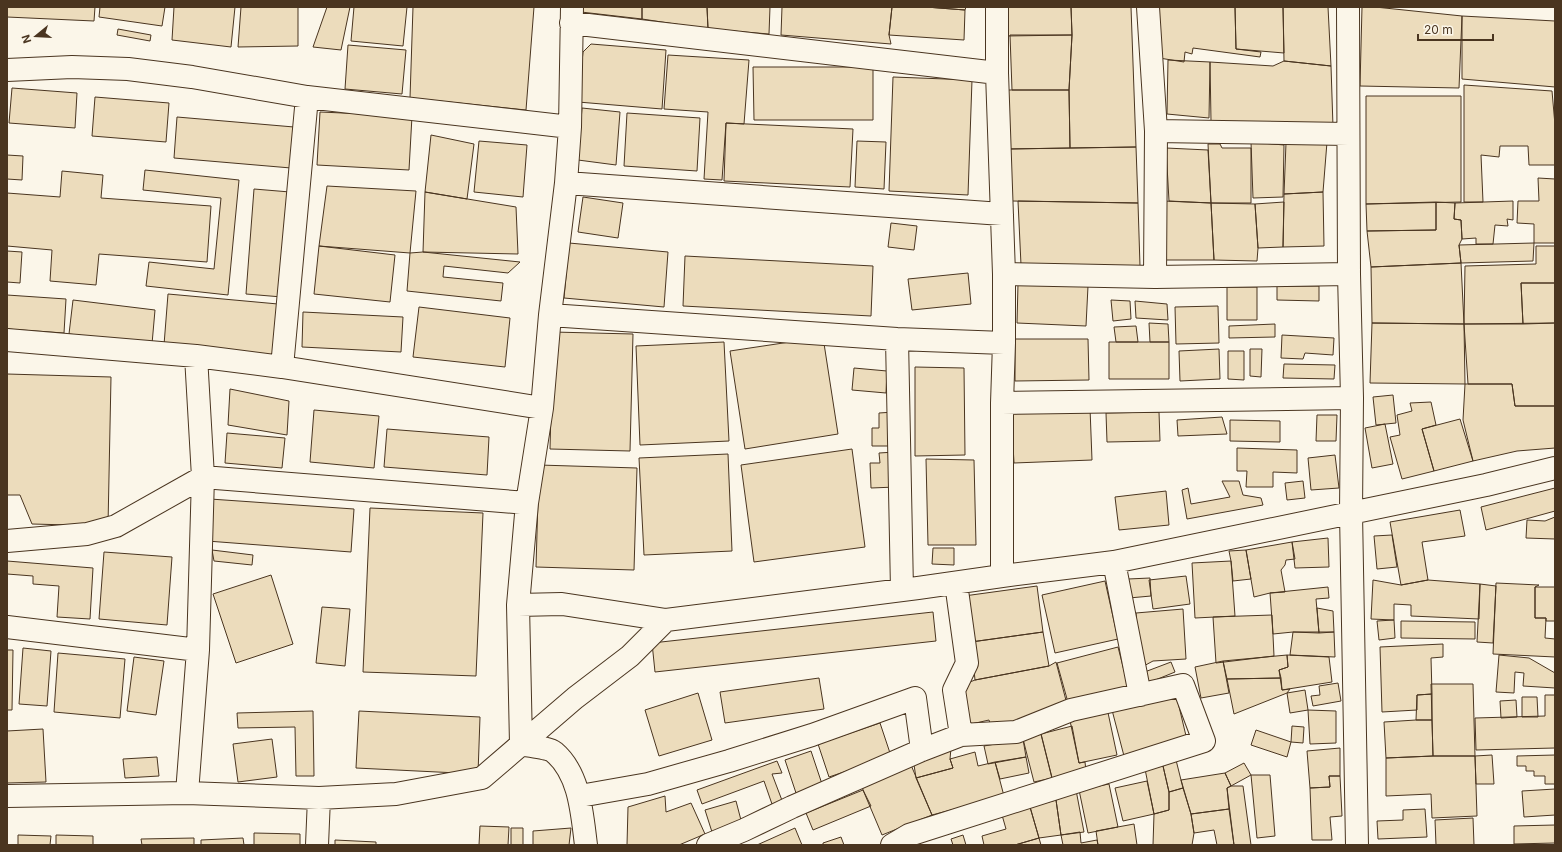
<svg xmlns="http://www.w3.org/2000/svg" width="1562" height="852" viewBox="0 0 1562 852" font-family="Inter,sans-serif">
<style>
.building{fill:#ecdcbc;stroke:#4a3520}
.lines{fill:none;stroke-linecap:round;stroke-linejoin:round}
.minor-casing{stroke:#4a3520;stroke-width:24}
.minor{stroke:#fbf6e9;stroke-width:22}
</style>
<rect width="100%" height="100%" fill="#fbf6e9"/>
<path class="building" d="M7 7H95L94 21 7 17Z
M100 7H165L162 26 99 17Z
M174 7H235L231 47 172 40Z
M241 7H298V46L238 47Z
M327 7H350L341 50 313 47Z
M354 7H407L403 46 351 41Z
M413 7H534L526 110 410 98Z
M581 7H642V19L581 12Z
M642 7H707L708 29 642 19Z
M707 7H770L769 34 708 29Z
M782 7H892L889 35 891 44 781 35Z
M892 7H926L965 10 964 40 889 35Z
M926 7H966L965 10Z
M1004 7H1071L1072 35 1006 36Z
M1071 7H1131L1136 147 1070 148 1069 90 1072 35Z
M1156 7H1235L1236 49 1261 52 1260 57 1193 48 1192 54 1185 52 1184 62 1153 57Z
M1235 7H1283L1284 53 1236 49Z
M1283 7H1328L1331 66 1284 61Z
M1362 7H1375L1462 16 1459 88 1360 86Z
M1462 16 1555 21V87L1462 79Z
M118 29 151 35 150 41 117 35Z
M1010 35H1072L1069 90H1012Z
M591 44 666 50 662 109 578 102 583 52Z
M348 45 406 50 402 94 345 89Z
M668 55 749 60 744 124 726 123 722 180 704 179 708 112 664 109Z
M1168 60 1210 62 1209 118 1167 114Z
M1284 61 1331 66 1333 127 1211 121 1210 62 1273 66Z
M753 67H873V120H754Z
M893 77 972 80 968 195 889 191Z
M1464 85 1552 91 1555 125V165H1529L1528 146H1500L1499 157 1481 155 1483 202H1464Z
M12 88 77 93 75 128 9 123Z
M1005 90H1069L1070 148 1008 149Z
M1366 96H1461V202L1366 204Z
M95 97 169 103 166 142 92 136Z
M582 108 620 112 616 165 578 160Z
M320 112 412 116 409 170 317 165Z
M627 113 700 118 697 171 624 166Z
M177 117 294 127 291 168 174 158Z
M726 123 853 129 850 187 724 181Z
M431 135 474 144 467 199 425 192Z
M479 141 527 145 523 197 474 192Z
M857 141 886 142 884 189 855 187Z
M1251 142 1284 145 1283 197 1253 198Z
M1327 142 1323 192 1284 194 1286 143Z
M1208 144H1220L1222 148H1251V203H1211Z
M1136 147 1138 203 1012 201 1008 149Z
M1166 148 1208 150 1211 203 1169 201Z
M7 155 23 156 22 180 7 179Z
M145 170 239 180 228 295 146 286 149 262 214 269 221 198 143 190Z
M62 171 103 175 101 198 211 206 207 262 99 254 96 285 50 281 52 250 7 246V193L60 197Z
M1538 178 1555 179V243H1534V224L1517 223 1518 201H1539Z
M327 186 416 191 410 253 319 246Z
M254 189 290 192 282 297 246 294Z
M425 192 516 207 518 254 423 252Z
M1323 192 1324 246 1283 247 1284 194Z
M583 197 623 203 618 238 578 232Z
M1018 201 1138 203 1140 266 1021 265Z
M1163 201 1211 203 1214 260H1165Z
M1513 201V220L1507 219 1508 226 1495 225 1493 244H1476V238L1462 239 1461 220 1454 219 1455 203Z
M1284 202 1283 247 1258 248 1255 204Z
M1436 202V230L1367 231 1366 204Z
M1436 202 1455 203 1454 219 1461 220 1462 239 1459 245 1461 263 1371 267 1367 231 1436 230Z
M1211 203 1255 204 1258 248 1257 261 1214 260Z
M891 223 917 226 914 250 888 247Z
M569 243 668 252 664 307 564 298Z
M1534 243 1533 261 1461 263 1459 245Z
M319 246 395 255 390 302 314 294Z
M1536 246H1555V283H1521L1523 324H1464L1465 266 1536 264Z
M7 251 22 252 20 283 7 282Z
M423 252 520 262 508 273 444 266 443 277 503 283 501 301 407 291 410 253Z
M685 256 873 266 871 316 683 306Z
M1461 263 1464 324 1372 323 1371 267Z
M968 273 971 304 912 310 908 279Z
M1521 283H1555V323L1523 324Z
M1018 284 1088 286 1086 326 1017 323Z
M1277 286H1319V301L1277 300Z
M1227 287H1257V320H1227Z
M168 294 278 304 274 355 164 345Z
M7 295 66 299 64 333 7 329Z
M73 300 155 310 152 344 69 334Z
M1111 300 1130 301 1131 319 1113 321Z
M1135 301 1167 304 1168 320 1136 318Z
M1218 306 1219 343 1176 344 1175 307Z
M419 307 510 318 505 367 413 357Z
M303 312 403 317 401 352 302 347Z
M1149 323 1168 324 1169 342H1150Z
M1372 323 1464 324 1465 384 1370 383Z
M1555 323V406H1515L1512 384H1468L1464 324Z
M1275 324V337L1229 338V326Z
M1136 326 1138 342H1116L1114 327Z
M553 332 633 334 630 451 550 449Z
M1282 335 1334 338 1333 355 1305 353 1303 359 1281 358Z
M823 337 838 434 745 449 730 351Z
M1015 339H1088L1089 380 1015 381Z
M724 342 729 441 640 445 636 346Z
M1109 342H1169V379H1109Z
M1219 349 1220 379 1180 381 1179 351Z
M1250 349H1262L1261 377 1250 376Z
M1228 351H1244V380L1228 379Z
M1284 364 1335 365 1334 379 1283 378Z
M915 367 964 368 965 455 915 456Z
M854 368 887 371 886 393 852 390Z
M7 374 111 377 108 526 32 524 20 495H7Z
M1465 384H1512L1515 406H1555V448L1517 451 1473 461 1463 420Z
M230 389 289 401 287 435 228 425Z
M1393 395 1396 423 1376 425 1373 397Z
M1431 402 1436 425 1422 429 1434 471 1402 479 1390 437 1400 435 1397 415 1412 411 1410 403Z
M1090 408 1092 460 1014 463 1011 411Z
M314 410 379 416 374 468 310 462Z
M894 412 895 446H872V428H879V413Z
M1159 412 1160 441 1107 442 1106 413Z
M1317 415H1337L1336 441H1316Z
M1222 417 1227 434 1178 436 1177 420Z
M1460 419 1473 461 1434 471 1422 429Z
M1230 420 1280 421V442L1230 441Z
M1385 424 1393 464 1372 468 1365 428Z
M387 429 489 437 487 475 384 467Z
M227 433 285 438 282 468 225 463Z
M1237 448 1297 450V473L1273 472V487H1246L1247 471H1237Z
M852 449 865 547 754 562 741 465Z
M895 452 896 487 871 488 870 463H880L879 453Z
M728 454 732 551 644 555 639 458Z
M1335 455 1339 488 1311 490 1308 458Z
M926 459 974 460 976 545H928Z
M539 465 637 468 634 570 536 567Z
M1222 481H1239L1243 495 1261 498 1263 505 1187 519 1182 490 1188 488 1191 504 1230 497Z
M1303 481 1305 498 1287 500 1285 483Z
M1555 488V511L1486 530 1481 507Z
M1166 491 1169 525 1119 530 1115 497Z
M210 499 354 509 351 552 207 541Z
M370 508 483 513 476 676 363 672Z
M1460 510 1465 536 1422 542 1428 580 1401 585 1390 522Z
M1555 517V539L1526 538 1527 520 1545 521Z
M1392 535 1397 567 1377 569 1374 536Z
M1328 538 1329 567 1295 568 1292 542Z
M1292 542 1295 559 1286 560 1285 565 1281 570 1285 592 1270 593 1254 597 1246 550Z
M933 548H954V565L932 564Z
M212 550 253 555 252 565 214 561Z
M1246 550 1251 579 1233 581 1231 561 1229 551Z
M104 552 172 557 167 625 99 619Z
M7 561 93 568 90 619 57 617 59 586 33 584V576L7 574Z
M1231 561 1235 616 1195 618 1192 563Z
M271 575 293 644 236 663 213 594Z
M1186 576 1190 604 1153 609 1149 580Z
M1150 578 1151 596 1129 598 1128 579Z
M1373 580 1401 585 1428 580 1480 584 1479 619 1411 616V605L1394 604V620L1371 619Z
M1105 581 1118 639 1055 653 1042 595Z
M1496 583 1539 585 1535 587V618H1546L1545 638 1555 639V657L1493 654Z
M1480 584 1496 586 1493 643 1477 642Z
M1037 586 1043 632 971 642 964 596Z
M1328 587 1329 598 1316 599 1319 633 1293 632 1273 634 1270 593Z
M1535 587H1555V621H1546V618H1535Z
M322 607 350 609 345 666 316 663Z
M1317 608 1333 611 1334 632 1319 633Z
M1183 609 1186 659 1153 661 1140 668 1136 613Z
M933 612 936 641 655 672 652 643Z
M1272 615 1274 656 1216 663 1213 617Z
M1394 620 1395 638 1379 640 1377 621Z
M1401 621 1475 622V639L1401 638Z
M1043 632 1049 666 975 680 971 642Z
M1293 632H1334L1335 657 1290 655Z
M1443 644V657L1431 658 1432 694 1417 695V710L1382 712 1380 647Z
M1118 647 1129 690 1069 706 1057 663Z
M23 648 51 651 47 706 19 704Z
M7 650H13L12 710H7Z
M58 653 125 659 120 718 54 712Z
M1287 655 1288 667 1279 670 1281 678 1227 679 1223 661Z
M1287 655 1329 657 1332 682 1282 690 1279 670 1288 667Z
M1499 655 1529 658 1555 673V688L1523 686 1524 673 1515 672 1514 693 1496 692Z
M134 657 164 661 156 715 127 711Z
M1223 661 1229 693 1201 698 1195 667Z
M1056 662 1068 708 991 727 989 720 967 725 957 687 975 680 1049 666Z
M1171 662 1175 672 1143 685 1142 673Z
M819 678 824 709 725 723 720 692Z
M1281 678 1282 690 1290 689 1287 693 1234 714 1227 679Z
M1338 683 1341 701 1313 706 1311 696 1320 695 1319 686Z
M1431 684H1473L1475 756H1433Z
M1305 690 1308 710 1290 713 1287 693Z
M698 693 712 740 659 756 645 710Z
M1176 694 1187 740 1124 756 1112 710Z
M1432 694V720H1416L1417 695Z
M1545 695H1555V748L1476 750 1475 718 1545 716Z
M1522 697H1537L1538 717H1522Z
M1516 700 1517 717 1501 718 1500 701Z
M1107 708 1117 755 1079 763 1069 716Z
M1308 710 1336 711V743L1310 744Z
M313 711 314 776H296L295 727 238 728 237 713Z
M359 711 480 717 478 774 356 768Z
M1416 720H1432L1433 756 1386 758 1384 722Z
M880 723 891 756 829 777 818 744Z
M1072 726 1079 763 1085 762 1086 771 1052 778 1041 734Z
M1292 726 1304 727 1303 743 1291 742Z
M43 729 46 782 7 783V731Z
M1256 730 1291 742 1287 757 1251 745Z
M1041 734 1052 778 1034 782 1023 739Z
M272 739 277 777 238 782 233 744Z
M1023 739 1026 757 988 764 984 746Z
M951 748 950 759 953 768 916 778 913 758Z
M1340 748V776H1329L1330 787 1310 788 1307 751Z
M811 751 823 787 797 796 785 760Z
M975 752 978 766 995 762 1004 796 932 815 916 778 953 768 950 759Z
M1492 755 1494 784H1476L1475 756Z
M1555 755V784H1545V776H1534V771H1526V766H1517V756Z
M1175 756 1183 788 1169 792 1163 766Z
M1433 756H1475L1477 816 1432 818 1431 794 1386 796V758Z
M157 757 159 776 125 778 123 759Z
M1026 757 1029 773 1000 779 995 762Z
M777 761 782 773 772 774 783 803 773 807 764 781 702 804 697 790Z
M1244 763 1251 775 1231 786 1225 773Z
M911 765 932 815 882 835 863 790 862 784Z
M1163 766 1169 792V810L1154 814 1145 769Z
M1225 773 1231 786 1227 788 1229 809 1191 814 1181 780Z
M1251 775H1270L1275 836 1257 838Z
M1329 776H1340L1342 816 1330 817 1332 840H1312L1310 788 1330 787Z
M1147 781 1154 814 1123 821 1115 788Z
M1109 784 1118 827 1088 833 1079 790Z
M1231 786H1243L1251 845H1234L1227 788Z
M1183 788 1191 814 1194 833 1192 845H1153L1154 814 1169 810V792Z
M1555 789V815L1524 817 1522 791Z
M863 790 871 806 813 830 806 813Z
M1076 790 1084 832 1061 835 1056 800Z
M665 796 666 812 691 803 705 834 679 845H627L628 807Z
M1056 800 1061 835 1039 838 1030 807Z
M736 801 742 824 712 832 705 810Z
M1030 807 1039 838 1015 845H984L982 836 1006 829 1002 815Z
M1229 809 1234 845H1217L1214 830 1194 833 1191 814Z
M1425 809 1427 837 1378 839 1377 821 1403 820V810Z
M1473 818 1474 845H1436L1435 820Z
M1134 824 1137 845H1098L1096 831Z
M1555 825V843L1514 844V826Z
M480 826 509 827 508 845H479Z
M511 828H523V845H511Z
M571 828 569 845H533V831Z
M795 828 802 845H757Z
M1080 832 1081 843 1097 840 1098 845H1063L1061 835Z
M254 833 300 834V845H254Z
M18 835 51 836 50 845H18Z
M56 835 93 836V845H56Z
M963 835 966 845H953L951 839Z
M841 837 844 845H823V843Z
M194 838V845H142L141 839Z
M243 838 244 845H201V840Z
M1039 838 1041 845H1015Z
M335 840 376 842V845H335Z"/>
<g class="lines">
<g class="minor-casing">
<path id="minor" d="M572 7 570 127 566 183 550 315 542 408 527 503 518 605 521 744C529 746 549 748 554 752 580 774 582 814 586 845
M1148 7 1156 131 1155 277
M1348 7 1349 274 1352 398 1351 513 1357 845
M571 23 997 73
M7 70 72 67 128 69 192 77 307 97 570 127
M1156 131 1348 134
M566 183 1002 214
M1004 274 1155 277 1349 274
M550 315 897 339 1004 343
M897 339 902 590
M7 340 196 356 282 367 542 408
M282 367 307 97
M1002 403 1352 398
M7 541 87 534 116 526 203 477 527 503
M1114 562 1140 695
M1002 576 1114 562 1486 485 1555 468
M956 583 967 663 954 690 961 735
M518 605 562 604 666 620 918 588 1002 576V403L1004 343V274L997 73V7
M7 627 198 650
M187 793 198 650 203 477 196 356
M7 796 187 793 319 798 396 794 482 778 575 698 630 656 666 620
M580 796 648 784 729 761 812 735 915 698 922 750
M317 845 319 798
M708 845 744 830 792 807 922 750 961 735 1016 732 1071 710 1183 685 1204 741 909 835 892 845"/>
</g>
<use href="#minor" class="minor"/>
</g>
<rect width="1562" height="852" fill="none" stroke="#4a3520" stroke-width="16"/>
<g transform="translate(36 36) rotate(252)" stroke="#fbf6e9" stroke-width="3" paint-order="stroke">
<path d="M0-3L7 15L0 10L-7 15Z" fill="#4a3520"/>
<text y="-6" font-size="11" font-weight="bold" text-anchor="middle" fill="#4a3520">N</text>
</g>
<path d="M1418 34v6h75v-6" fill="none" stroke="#4a3520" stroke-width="2"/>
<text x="1424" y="34" font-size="12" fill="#4a3520" stroke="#fbf6e9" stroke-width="3" paint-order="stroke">20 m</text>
</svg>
